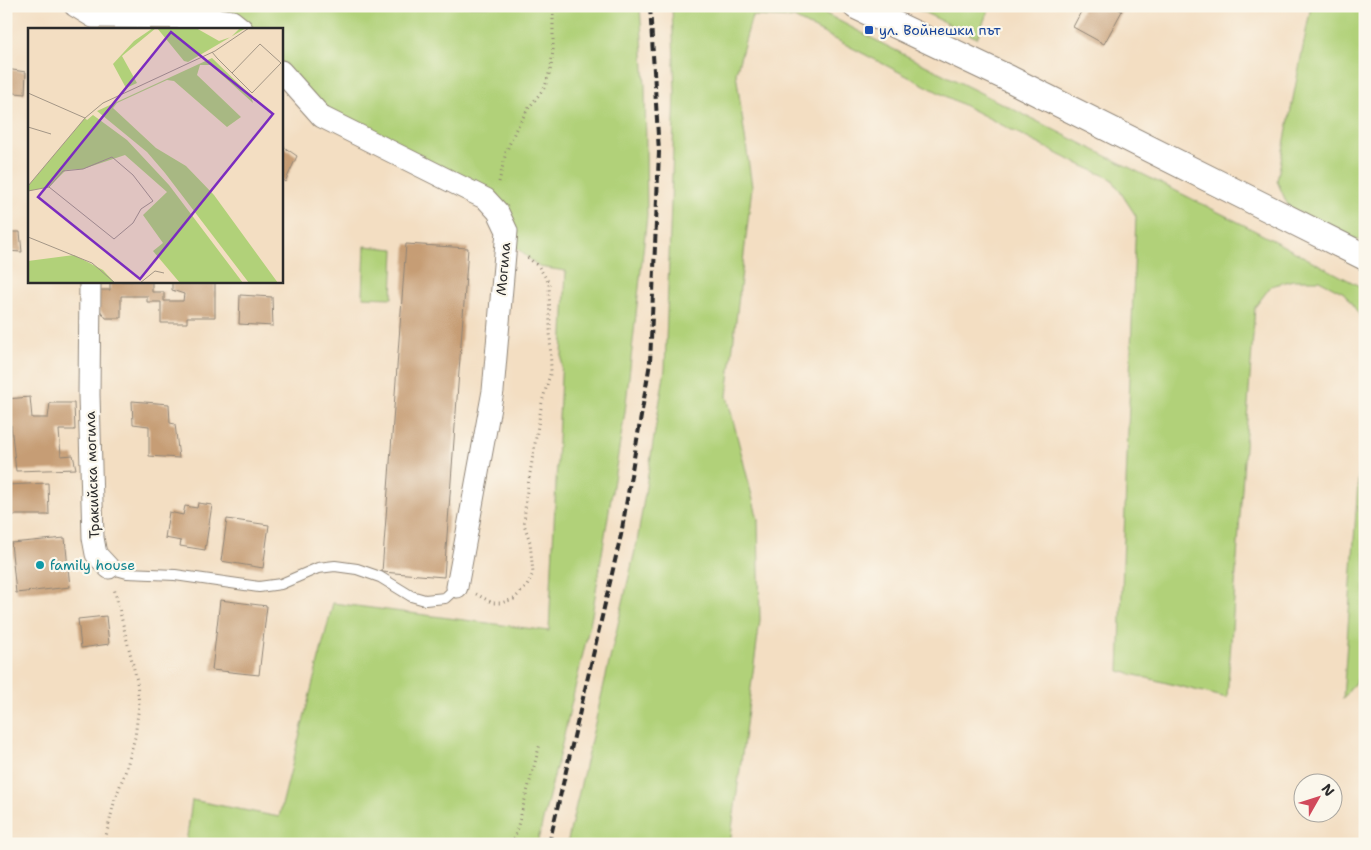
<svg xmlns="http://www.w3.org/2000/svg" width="1371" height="850" viewBox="0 0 1371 850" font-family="'Shantell Sans',sans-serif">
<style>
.green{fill:#b1d179;stroke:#6e7e52}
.building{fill:#c69d75}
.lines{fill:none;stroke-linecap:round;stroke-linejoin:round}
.service-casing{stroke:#8f8476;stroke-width:12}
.minor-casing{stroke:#8f8476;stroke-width:23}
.tertiary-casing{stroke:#8f8476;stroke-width:28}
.path{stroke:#8f8476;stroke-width:3;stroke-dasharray:1 4;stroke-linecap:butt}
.service{stroke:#fff;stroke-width:10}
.minor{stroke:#fff;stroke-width:21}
.tertiary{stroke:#fff;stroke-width:26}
.rail{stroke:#2b2b2b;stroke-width:4;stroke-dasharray:8 4;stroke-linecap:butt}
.transit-dot{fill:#1a4fb4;stroke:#fbf7ec;stroke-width:2}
.culture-dot{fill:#0f9aa8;stroke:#fbf7ec;stroke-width:2}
.labels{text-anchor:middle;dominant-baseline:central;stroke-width:4.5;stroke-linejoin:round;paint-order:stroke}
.transit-label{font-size:14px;fill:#164399;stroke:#fbf7ec;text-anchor:start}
.street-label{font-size:14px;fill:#2b2b2b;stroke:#fbf7ec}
.culture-label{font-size:14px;fill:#0d838f;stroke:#fbf7ec;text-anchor:start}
.inset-road{fill:none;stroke:#a39686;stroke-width:1}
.view{fill:#7b2cbf;fill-opacity:0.15;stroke:#7b2cbf;stroke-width:2.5}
.inset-edge{fill:none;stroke:#2b2b2b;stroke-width:2.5}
</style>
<rect width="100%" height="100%" fill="#fbf7ec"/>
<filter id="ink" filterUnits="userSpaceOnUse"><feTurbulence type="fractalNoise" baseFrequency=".02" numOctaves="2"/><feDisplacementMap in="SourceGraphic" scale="10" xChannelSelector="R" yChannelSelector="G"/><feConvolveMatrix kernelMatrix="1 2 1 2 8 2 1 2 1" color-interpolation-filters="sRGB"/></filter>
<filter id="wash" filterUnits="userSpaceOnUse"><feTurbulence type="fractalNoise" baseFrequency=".0096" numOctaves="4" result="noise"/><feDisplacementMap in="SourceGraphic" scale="20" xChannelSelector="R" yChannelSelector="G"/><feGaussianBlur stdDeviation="1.12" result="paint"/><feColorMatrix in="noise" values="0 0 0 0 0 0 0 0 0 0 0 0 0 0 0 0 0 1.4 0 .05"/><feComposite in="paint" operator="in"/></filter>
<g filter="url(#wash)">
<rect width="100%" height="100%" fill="#f3dec2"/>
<path class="green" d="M75 6H640L645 85 647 216 625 412 592 615 562 744 537 844H186L192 800 279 817 333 603 549 631 566 271 539 267 506 239 498 212 322 117 281 71V29H242Z
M672 6H811L883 44 1244 225 1365 289V329L1359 314 1344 293 1319 280H1293L1271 286 1255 307 1227 698 1119 671 1136 216 1112 179 1072 161 794 18 752 16 736 73 752 187 727 396 758 520 760 620 730 844H567L637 542 665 369 675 93Z
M911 6H990L977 38Z
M1311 6H1365V243L1289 208 1277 181Z
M365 246 394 249 392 298 363 297Z
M1365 382V669L1343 699Z"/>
<g id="blocks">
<path class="building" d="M1084 6H1113L1122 11 1104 44 1073 27Z
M6 69 26 72 25 94 6 92Z
M281 145 297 156 285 182 281 179Z
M6 232H20L22 252 6 251Z
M406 244 468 248 444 577 382 572Z
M110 281H152V292H164V301H183L184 294 172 290V281H215V317H187V323H161V302H147V296H121V318H106L99 309V290H110Z
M240 295 272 297 273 326 239 324Z
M30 397 32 418H48L50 403H74L75 430H59L61 456 73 455 76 469 16 471 11 425 6 426V399Z
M132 401 169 404 170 423 175 424 179 458 149 456V426L133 424Z
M48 483 49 515H10L7 485Z
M198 503 212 505 205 550 180 546 181 541 165 538 169 512 183 515 185 506 197 508Z
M227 519 269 525 263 568 221 561Z
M65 538 70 587 16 593 11 543Z
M220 600 267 606 259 675 212 670Z
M106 616 109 644 81 648 78 619Z"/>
</g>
</g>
<g filter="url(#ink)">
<use href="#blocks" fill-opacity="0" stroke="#8f8476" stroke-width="1"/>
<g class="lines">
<g class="service-casing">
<path id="service" d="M109 568 127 573 175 575 259 587 281 584 318 568 335 566 357 569 380 577 411 596 425 600 445 598 457 587"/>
</g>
<g class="minor-casing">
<path id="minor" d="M75 6 93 17
M93 17 207 18 232 21 242 29
M281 71 322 117 486 199 498 212 507 231 493 391 457 587
M90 281 89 395 93 538 96 554 109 568"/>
</g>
<g class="tertiary-casing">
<path id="tertiary" d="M856 6 1010 79 1365 257"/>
</g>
<path class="path" d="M499 182 506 152 516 129 528 109 545 87 551 67 553 50V6
M476 594 493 603H501L514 599 527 586 533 573 530 542 524 524 526 497 542 402 551 371 549 283 539 267 526 256
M104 844 115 799 126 770 135 737 139 705 137 681 114 588
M513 844 540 744"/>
<use href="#service" class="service"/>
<use href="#minor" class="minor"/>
<use href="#tertiary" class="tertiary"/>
<path class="rail" d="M549 844 621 535 650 363 659 152 650 6"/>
</g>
</g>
<rect class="transit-dot" x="864" y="25" width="10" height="10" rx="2.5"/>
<circle class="culture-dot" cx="40" cy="565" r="5"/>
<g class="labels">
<g class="transit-label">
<text x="879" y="30">ул. Войнешки път</text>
</g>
<g class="street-label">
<text transform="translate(503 269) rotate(-85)">Могила</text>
<text transform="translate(92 475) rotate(-92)">Тракийска могила</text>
</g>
<g class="culture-label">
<text x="50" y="565">family house</text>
</g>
</g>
<g transform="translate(28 28)">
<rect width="255" height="255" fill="#f3dec2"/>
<path d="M125 0H128L94 28 109 55 98 60 85 36 106 13ZM129 0H168L191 13 203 9 212 0H218L160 34 156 33ZM184 30 223 68 225 75 183 37H172L169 47 213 89 199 99 146 53 139 52 89 75 85 80 128 120 158 138 186 167 250 255H221L137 145 119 124 69 83ZM65 87 99 112 141 157 215 255H152L125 223 135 215 115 187 139 164 97 127 55 141 38 142 21 159 0 163V158L57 90 59 92ZM46 227 75 242 87 255H0V233Z" fill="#b1d179"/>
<path class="inset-road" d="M184 24 189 30 224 65 253 35 232 16 204 45M0 65 57 90M0 99 23 106M84 129 105 147 125 173 113 181 105 195 86 211 21 159 35 143 55 141ZM0 158 57 90 75 75 187 23 221 0M0 163 21 159M0 209 64 235 87 255M112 255 127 243 136 245"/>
<path class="view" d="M143 4 245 86 112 251 10 169Z"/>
<rect width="255" height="255" class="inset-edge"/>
</g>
<rect width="1371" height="850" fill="none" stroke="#fbf7ec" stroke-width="25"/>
<g transform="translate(1318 798) rotate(51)"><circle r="24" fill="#fbf7ec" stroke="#a8a59f"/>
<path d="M0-4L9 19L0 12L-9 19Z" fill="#d1495b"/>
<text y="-8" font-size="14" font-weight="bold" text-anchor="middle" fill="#2b2b2b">N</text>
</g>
</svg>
